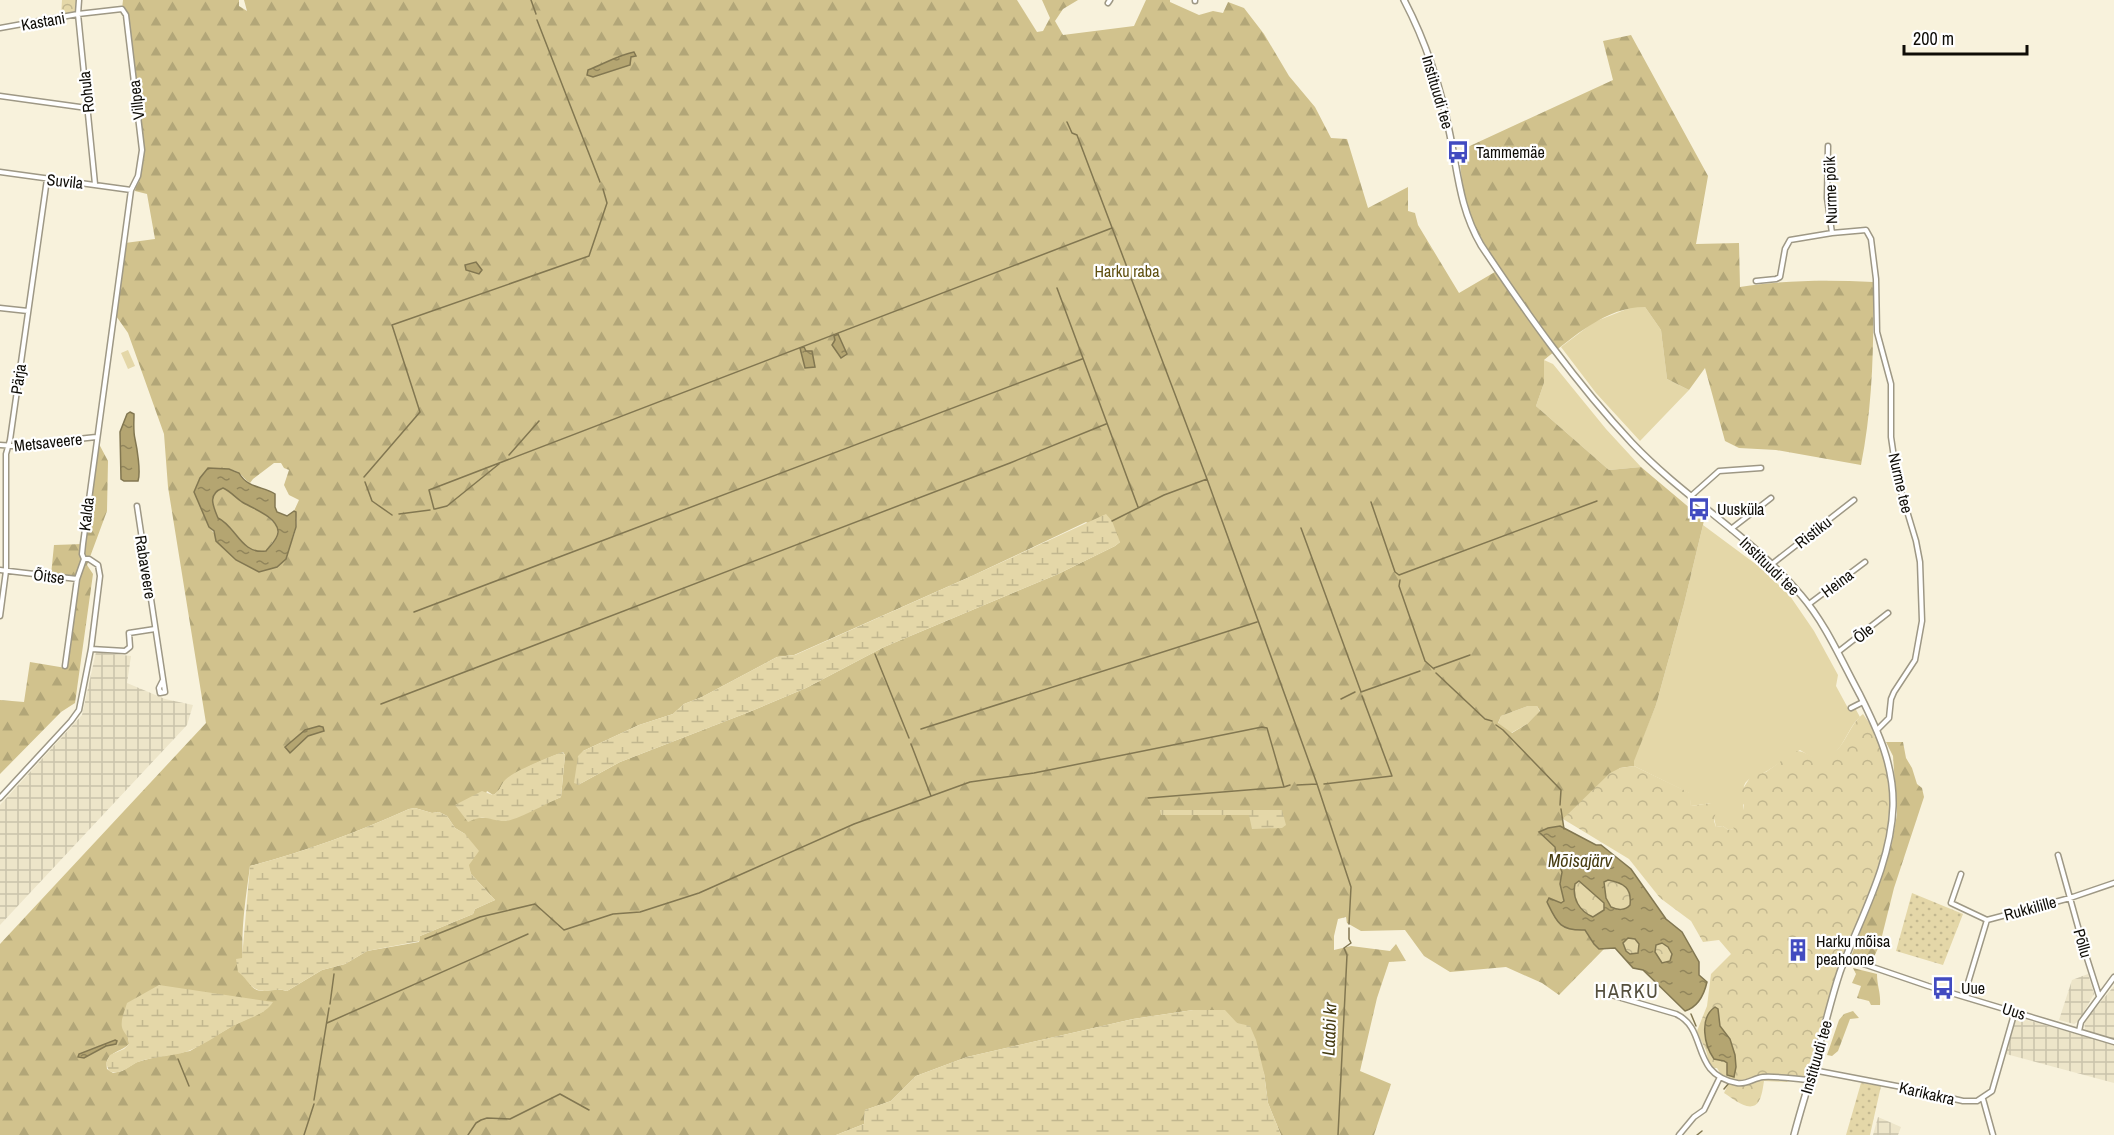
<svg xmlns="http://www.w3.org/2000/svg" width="2114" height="1135" viewBox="0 0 2114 1135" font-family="'Archivo Narrow',sans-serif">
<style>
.industrial{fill:url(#industrial-grid)}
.grass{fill:#e4d7a8}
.forest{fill:url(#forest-firs);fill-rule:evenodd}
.wetland{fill:url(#wetland-marsh)}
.park{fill:url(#park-crowns)}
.garden{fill:url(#garden-dots)}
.water{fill:url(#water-ripples);stroke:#827751;stroke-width:1.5;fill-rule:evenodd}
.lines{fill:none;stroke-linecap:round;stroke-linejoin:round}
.stream{stroke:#827751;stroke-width:1.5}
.minor-casing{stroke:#9e9885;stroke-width:7}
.tertiary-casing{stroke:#9e9885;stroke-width:8}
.minor{stroke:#fff;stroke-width:4}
.tertiary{stroke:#fff;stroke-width:5}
.labels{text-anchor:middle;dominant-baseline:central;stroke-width:4.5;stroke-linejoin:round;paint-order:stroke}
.street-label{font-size:16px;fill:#0f0d07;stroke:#fff}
.poi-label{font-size:16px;fill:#0f0d07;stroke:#fff;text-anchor:start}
.park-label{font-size:16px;fill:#5f4f0f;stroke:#fff}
.water-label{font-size:18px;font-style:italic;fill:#463b10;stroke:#fff}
.quarter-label{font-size:20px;letter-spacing:1.5px;fill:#55503e;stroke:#fff}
</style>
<defs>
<pattern id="industrial-grid" width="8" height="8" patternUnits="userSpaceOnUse" patternTransform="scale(1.5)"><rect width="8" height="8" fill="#ede5c9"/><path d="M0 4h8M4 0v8" fill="none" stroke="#cac3ab"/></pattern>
<pattern id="forest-firs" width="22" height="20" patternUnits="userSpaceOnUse" patternTransform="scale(1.5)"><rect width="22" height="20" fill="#d1c28d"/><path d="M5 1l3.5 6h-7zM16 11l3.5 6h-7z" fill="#b2a678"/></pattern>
<pattern id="wetland-marsh" width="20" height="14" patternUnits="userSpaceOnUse" patternTransform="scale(1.5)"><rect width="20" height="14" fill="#e4d7a8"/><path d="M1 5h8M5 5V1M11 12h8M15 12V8" fill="none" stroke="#c2b78f"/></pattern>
<pattern id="park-crowns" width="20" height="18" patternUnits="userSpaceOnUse" patternTransform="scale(1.5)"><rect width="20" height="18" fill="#e4d7a8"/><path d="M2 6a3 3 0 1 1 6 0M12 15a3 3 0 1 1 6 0" fill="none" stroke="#c2b78f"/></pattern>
<pattern id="garden-dots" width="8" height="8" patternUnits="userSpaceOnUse" patternTransform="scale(1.5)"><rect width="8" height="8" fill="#e4d7a8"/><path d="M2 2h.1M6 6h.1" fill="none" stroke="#c2b78f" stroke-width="1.8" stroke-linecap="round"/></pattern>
<pattern id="water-ripples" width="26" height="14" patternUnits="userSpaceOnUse" patternTransform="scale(1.5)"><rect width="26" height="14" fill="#b4a571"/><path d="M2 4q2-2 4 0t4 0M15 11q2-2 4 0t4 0" fill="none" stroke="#91855b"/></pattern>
</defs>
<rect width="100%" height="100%" fill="#f8f2dc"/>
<path class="industrial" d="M96 652 131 656 127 683 165 699 193 705 187 725 0 925V805L82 715Z
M2088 974 2094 994 2079 1021 2074 1024 2059 1020 2072 980Z
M2114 986V1083L2006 1054 2016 1017 2080 1035 2085 1029 2084 1022Z
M1878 1117 1901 1127 1898 1135H1873Z"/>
<path class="grass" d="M1632 307H1645L1661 330 1667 379 1689 390 1640 441 1596 393 1561 347 1594 322Z
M128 350 135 366 128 369 121 353Z
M1544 360 1553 364 1606 429 1641 467 1609 470 1536 406 1544 383Z
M1703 525 1761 568 1790 596 1814 631 1838 675 1836 686 1849 710 1855 708 1860 717C1846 728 1841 762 1818 759 1812 758 1805 753 1800 750 1788 756 1779 764 1767 771 1761 775 1752 775 1746 782 1741 788 1744 803 1743 810H1738L1729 816 1735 829 1728 830 1723 826 1716 827 1711 803 1691 806 1689 793 1634 766 1633 761 1656 705 1684 604Z
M1528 706H1537L1540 712 1527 724 1511 733 1498 724 1501 716Z"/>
<path class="forest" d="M123 0H239V6L247 11 244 0H1017L1037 32 1043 31 1050 18 1042 0H1078L1063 9 1055 21 1063 35 1134 26 1146 0H1170V2L1199 15 1213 11 1223 13 1228 2 1244 8 1264 34 1289 76 1315 107 1331 138 1347 139 1368 208 1408 187V211L1415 213 1418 225 1459 293 1500 269C1489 251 1476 232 1469 211 1462 192 1461 171 1459 151L1613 80 1603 41 1631 35 1708 176 1696 244 1739 243 1740 287C1785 280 1828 280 1873 282 1874 343 1873 405 1861 465L1776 450 1739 448 1725 441 1705 368 1689 390 1667 379 1661 330 1645 307C1605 307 1574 337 1544 360V383L1536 406 1609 470 1641 467 1704 520 1703 525 1684 604 1656 705 1634 761V766L1620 768 1563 819V828L1560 826 1555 847 1557 859 1562 872 1560 884 1564 901 1561 903 1572 930H1585L1594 944 1604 949 1559 995 1542 983 1506 967 1450 972 1424 956 1405 930 1361 931 1347 923 1346 917 1338 919 1334 936V950L1351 946 1390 951 1396 944 1406 961 1389 962 1377 998 1360 1071 1391 1084 1374 1135H1281L1268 1103 1264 1073 1237 1023 1193 1010 1133 1019 967 1057 916 1076 891 1101 865 1110 864 1124 836 1135H0V944L206 723 168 487 164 434 128 333 114 313 125 243 155 239 147 194 135 191 142 150 126 15 122 9ZM618 56 631 57 630 61 588 70 615 60ZM274 463H281L284 468 289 470 284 485 289 495 299 500 294 511C303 527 287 550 280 565L259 572 236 560 209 527 194 492 200 478 210 468C219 469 231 468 238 472 242 475 245 480 250 483L253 479ZM1086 522 1120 542 1115 546 1058 574 884 647 806 688 749 712 620 762 578 785 583 751 639 725 673 714 684 704 702 697 777 657 794 655 974 575ZM1528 706H1537L1540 711 1527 724 1512 733 1498 723 1501 716ZM563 752 565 755 561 797 505 821 491 818H476L487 791 493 795C501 791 500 786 505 781 514 772 550 757 563 752ZM415 808 432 813 439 812 447 816 455 828 465 834 473 858 468 865 471 874 495 900 475 909 473 914 420 936 419 942 367 951 345 964 322 970 287 991C275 987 263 994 255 989 232 974 247 892 250 866 304 852 358 832 409 809ZM264 1011 234 1025 190 1051 152 1058 137 1062 122 1071 113 1073 107 1069C104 1052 120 1053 129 1044L128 1035 125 1032Z
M99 444 108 461 107 511 87 565 93 574 75 703 61 712 0 774V700L24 702 30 662 66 668 78 578 51 575 54 545 83 544Z
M223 488 260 510 276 525 278 530 277 536 266 551C241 555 237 526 218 518 213 506 207 494 223 488Z
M1886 742H1903L1906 758 1912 768 1917 784 1922 788 1924 797 1894 888 1880 944 1873 959 1866 962 1853 957 1852 954 1883 871 1892 843 1897 814 1893 756Z
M1853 968 1877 974C1877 986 1881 993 1880 1005H1871L1869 1001 1857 998 1861 986 1852 983 1856 974Z
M1853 1011 1859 1018 1850 1019 1838 1051 1832 1056 1827 1055 1839 1020 1844 1014Z"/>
<path class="wetland" d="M1106 514 1112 521 1120 542 1115 546 1058 574 884 647 806 688 749 712 620 762 578 785 574 783 578 756 583 751 639 725 673 714 684 704 702 697 777 657 795 655 974 575Z
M562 752 565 755 561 797C549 802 516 821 505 821 489 821 486 813 468 822L455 805 482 791 493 795C501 791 500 786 505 780 515 770 548 758 562 752Z
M415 808 432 813 439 812 447 816 455 828 465 834 479 851 469 865 471 874 495 900 475 909 473 914 420 936V941L367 951 345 964 322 970 287 991C276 987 266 994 256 989 249 986 245 976 238 972L236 959 242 958 250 866C304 852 358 832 409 809Z
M1160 810H1282L1286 825 1282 828 1252 829 1249 815H1161Z
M159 985 273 1002C265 1015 246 1019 233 1026 220 1033 207 1043 193 1049 177 1057 156 1055 138 1062 129 1066 120 1076 109 1071L106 1063 110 1055 124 1049 129 1044C129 1036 126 1036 123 1030 119 1022 125 1010 127 1003Z
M1193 1010H1225L1237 1023 1250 1026 1256 1040 1264 1073 1268 1103 1281 1135H836L864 1124 865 1110 891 1101 916 1076 967 1057 1133 1019Z"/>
<path class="park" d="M62 0H79L77 14 61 17Z
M1863 714 1875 731 1874 736 1878 739C1882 752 1886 765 1888 779 1896 838 1868 898 1845 951L1838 958 1842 959 1822 1020 1808 1075 1806 1077H1791L1787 1082 1764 1081C1763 1087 1762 1096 1759 1101 1751 1115 1732 1098 1724 1093L1728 1085 1717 1068H1712C1708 1062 1708 1060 1707 1054 1706 1048 1699 1038 1697 1031L1707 1006 1711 974 1731 954 1719 940 1703 942 1691 921 1660 898 1629 859 1563 819 1610 773 1620 768 1634 766 1690 793 1691 806 1711 803 1717 805 1714 821 1716 827 1723 826 1728 830 1734 829 1728 816 1729 811 1735 807 1738 810H1743L1744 805 1740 800 1737 789 1744 787 1751 776 1766 772 1795 751C1805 750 1812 759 1822 758 1844 755 1847 726 1863 714Z
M1608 880C1624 883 1632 888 1630 906 1625 911 1617 910 1611 907L1606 898 1603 882Z
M1579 881 1604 903V910L1593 917C1579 911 1572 898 1575 884Z
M1628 938 1635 939 1639 944 1638 953 1630 954 1626 951 1623 943Z
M1662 943 1668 947 1672 954 1670 961 1662 963 1655 952 1656 945Z"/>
<path class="garden" d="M1912 893 1963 914 1943 965 1896 951Z
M1861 1083 1881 1086 1870 1135H1846Z"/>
<path class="water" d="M634 52 636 56 631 57 630 65 593 77 587 75 588 70C604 64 618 55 634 52Z
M476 262 482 270 479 274 466 270 465 265Z
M838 334 847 354 841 358 832 345 835 340 834 336Z
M804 347 806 351H812L815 367 805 368 800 348Z
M130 412 134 414C134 422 133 431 135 439 137 448 141 472 138 481H124L121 479 120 432 127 414Z
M208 468 229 469 239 473C248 489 264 486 275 494V507L277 512 287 516 294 511 296 512V527L286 559 277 567 259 572 236 560 216 541 214 531 209 527 194 492 200 478ZM223 488C230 491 235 497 242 502 252 508 277 517 278 531 279 538 270 546 266 551 241 555 236 526 218 518 213 506 207 494 223 488Z
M319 726 323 727 324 731 308 736 290 753 285 747 305 730Z
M1560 826 1596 845H1601L1631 869 1666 919 1682 932 1699 962V975L1707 982C1704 995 1698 1007 1685 1011L1643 970 1633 968 1615 948 1599 949 1594 944 1585 930C1560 931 1557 923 1547 902L1549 898 1561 903 1564 901 1560 884 1562 872 1557 859 1555 847 1539 832 1548 828ZM1608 880C1624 883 1632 888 1630 905 1625 911 1617 910 1611 907L1606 898 1604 882ZM1579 881 1604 903V910L1593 917C1579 911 1572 898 1575 884ZM1628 938 1635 939 1639 944 1638 953 1630 954 1626 951 1623 943ZM1662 943 1668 947 1672 954 1670 961 1662 963 1655 952 1656 945Z
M1715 1007 1718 1009 1720 1026 1730 1039 1735 1055 1736 1067 1734 1077 1727 1075V1063L1724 1061 1714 1059C1704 1045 1699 1018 1715 1007Z
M115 1040 117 1041 116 1044 106 1046 84 1058 78 1057 79 1054Z"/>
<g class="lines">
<path class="stream" d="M531 0 536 14
M537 20 600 182
M1067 122 1072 133 1077 135 1207 479 1317 784 1351 887 1349 924
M1057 288 1138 507
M509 455 539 421
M364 477 420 412 392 325 589 256 607 203 603 189
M365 482 372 501 392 515
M1371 502 1395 572 1399 575 1597 501
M434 509 429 490 1112 228
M435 509 447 506 499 464
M399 514 430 510
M1112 521 1164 495 1207 479
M1301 528 1361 692 1420 671
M1400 580 1399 586 1425 661 1434 669
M414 612 1082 359
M875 654 909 738
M1434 668 1470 655
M1436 673 1485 719 1492 721
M1341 699 1355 692
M381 704 1010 463 1106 424
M1496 725 1503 730 1561 790 1560 805
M921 729 1257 622
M911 744 931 796
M1324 784 1392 776 1362 696
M1297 785 1317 784
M1148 798 1284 787
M1561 809 1564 829
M425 939 480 917 535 904 564 930 613 914 640 912 699 893 854 824 970 782 1034 773 1262 727 1267 728 1284 787 1290 785
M330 1004 334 974
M1691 1014 1696 1026
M327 1023 528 934
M178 1059 189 1086
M1724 1089 1729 1083
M314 1100 329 1008
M304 1135 314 1104
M468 1135 476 1123 481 1120 487 1118 510 1119 560 1094 589 1110
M1338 1135 1347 955 1344 948 1351 943 1349 939V928
M1697 1135 1702 1131"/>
<g class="minor-casing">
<path id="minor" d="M79 0 78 14 95 184
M1195 1V0
M1108 3 1110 0
M0 28 78 14 122 9 126 15 142 150 138 176 131 190 83 544 82 554 84 559H89L98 565 100 576 91 649 79 710 71 721 0 798
M0 96 87 108
M1828 146 1827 198 1832 233 1866 230 1871 239 1876 279 1877 332 1891 384V437L1897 478 1916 541 1920 562 1922 621 1915 660 1894 692 1891 699 1889 718 1877 730
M0 172 131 190
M1756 281 1776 279 1780 277 1785 249 1790 240 1832 233
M0 308 28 311
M0 445 15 446 96 437
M1691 496 1719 471 1761 468
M137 506 165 692 160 693 159 688 163 680
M1731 529 1771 498
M1772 564 1854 500
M0 570 77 579 84 559
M1809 604 1865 562
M0 616 6 571V454L10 440 47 179
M91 649 125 651 130 647 129 633 155 629
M1838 652 1888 613
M65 666 77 579
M1851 708 1863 702
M2058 855 2085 952 2099 996
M1961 874 1951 903 1987 920
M1846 958 1928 986 2114 1042
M1611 995 1676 1014C1709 1029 1689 1074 1737 1083 1746 1085 1754 1078 1763 1077 1778 1076 1794 1079 1810 1080
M1964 996 1987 920 2070 898 2114 883
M2079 1031 2081 1022 2114 977
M1813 1070 1907 1088 1963 1101H1977L1992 1091 2015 1011
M1983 1099 1993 1135
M1679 1135 1694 1117 1704 1110 1720 1077"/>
</g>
<g class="tertiary-casing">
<path id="tertiary" d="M1404 0C1426 42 1441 88 1450 135 1458 174 1460 209 1481 245 1527 314 1575 382 1632 443 1684 498 1752 537 1801 595 1826 624 1842 662 1860 695 1878 731 1894 765 1893 806 1891 865 1860 918 1840 972 1831 999 1825 1026 1817 1054 1810 1081 1801 1108 1794 1135"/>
</g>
<use href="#minor" class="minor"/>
<use href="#tertiary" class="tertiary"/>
</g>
<defs>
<g id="bus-bare" transform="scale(1.8)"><path d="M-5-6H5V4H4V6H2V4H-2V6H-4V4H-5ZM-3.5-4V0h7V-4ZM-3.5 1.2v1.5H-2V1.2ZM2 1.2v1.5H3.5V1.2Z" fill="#424bc0" stroke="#fff" stroke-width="2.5" paint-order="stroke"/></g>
<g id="building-bare" transform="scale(1.8)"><path d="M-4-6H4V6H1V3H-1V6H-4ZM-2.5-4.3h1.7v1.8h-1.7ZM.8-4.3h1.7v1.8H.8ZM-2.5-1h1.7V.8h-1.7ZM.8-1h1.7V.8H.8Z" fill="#424bc0" stroke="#fff" stroke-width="2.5" paint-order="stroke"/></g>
</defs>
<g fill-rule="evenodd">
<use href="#bus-bare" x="1458" y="152"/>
<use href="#bus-bare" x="1699" y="509"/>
<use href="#building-bare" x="1798" y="950"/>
<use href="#bus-bare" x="1943" y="988"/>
</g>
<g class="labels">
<g class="street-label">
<text transform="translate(43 21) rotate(-10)">Kastani</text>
<text transform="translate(86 92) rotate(-96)">Rohula</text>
<text transform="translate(1438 92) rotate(74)">Instituudi tee</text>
<text transform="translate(136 100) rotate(-97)">Villpea</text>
<text transform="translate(65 181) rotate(6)">Suvila</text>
<text transform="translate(1830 190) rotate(-92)">Nurme põik</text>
<text transform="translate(18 379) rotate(-82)">Pärja</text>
<text transform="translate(48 442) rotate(-6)">Metsaveere</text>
<text transform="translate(1901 483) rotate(77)">Nurme tee</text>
<text transform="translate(86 514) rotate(-83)">Kalda</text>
<text transform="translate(1813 532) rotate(-38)">Ristiku</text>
<text transform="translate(1770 566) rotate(44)">Instituudi tee</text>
<text transform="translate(146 567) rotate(81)">Rabaveere</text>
<text transform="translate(49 576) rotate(7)">Õitse</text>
<text transform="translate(1837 583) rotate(-37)">Heina</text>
<text transform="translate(1863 633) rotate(-38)">Õle</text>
<text transform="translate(2030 908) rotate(-15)">Rukkilille</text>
<text transform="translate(2083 943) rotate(74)">Põllu</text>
<text transform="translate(2014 1011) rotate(17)">Uus</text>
<text transform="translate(1816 1057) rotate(-74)">Instituudi tee</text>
<text transform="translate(1927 1093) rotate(13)">Karikakra</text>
</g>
<g class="poi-label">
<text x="1476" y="152">Tammemäe</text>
<text x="1717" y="509">Uusküla</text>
<text x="1816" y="941">Harku mõisa<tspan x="1816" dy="18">peahoone</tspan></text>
<text x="1961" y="988">Uue</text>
</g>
<g class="park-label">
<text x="1127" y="271">Harku raba</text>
</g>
<g class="water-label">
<text x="1580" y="860">Mõisajärv</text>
<text transform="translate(1329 1029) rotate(-88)">Laabi kr</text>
</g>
<g class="quarter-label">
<text x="1627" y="990">HARKU</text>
</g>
</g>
<path d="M1904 45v9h123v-9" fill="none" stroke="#0f0d07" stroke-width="3"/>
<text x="1913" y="45" font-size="18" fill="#0f0d07" stroke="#ffffff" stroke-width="4.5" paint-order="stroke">200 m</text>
</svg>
